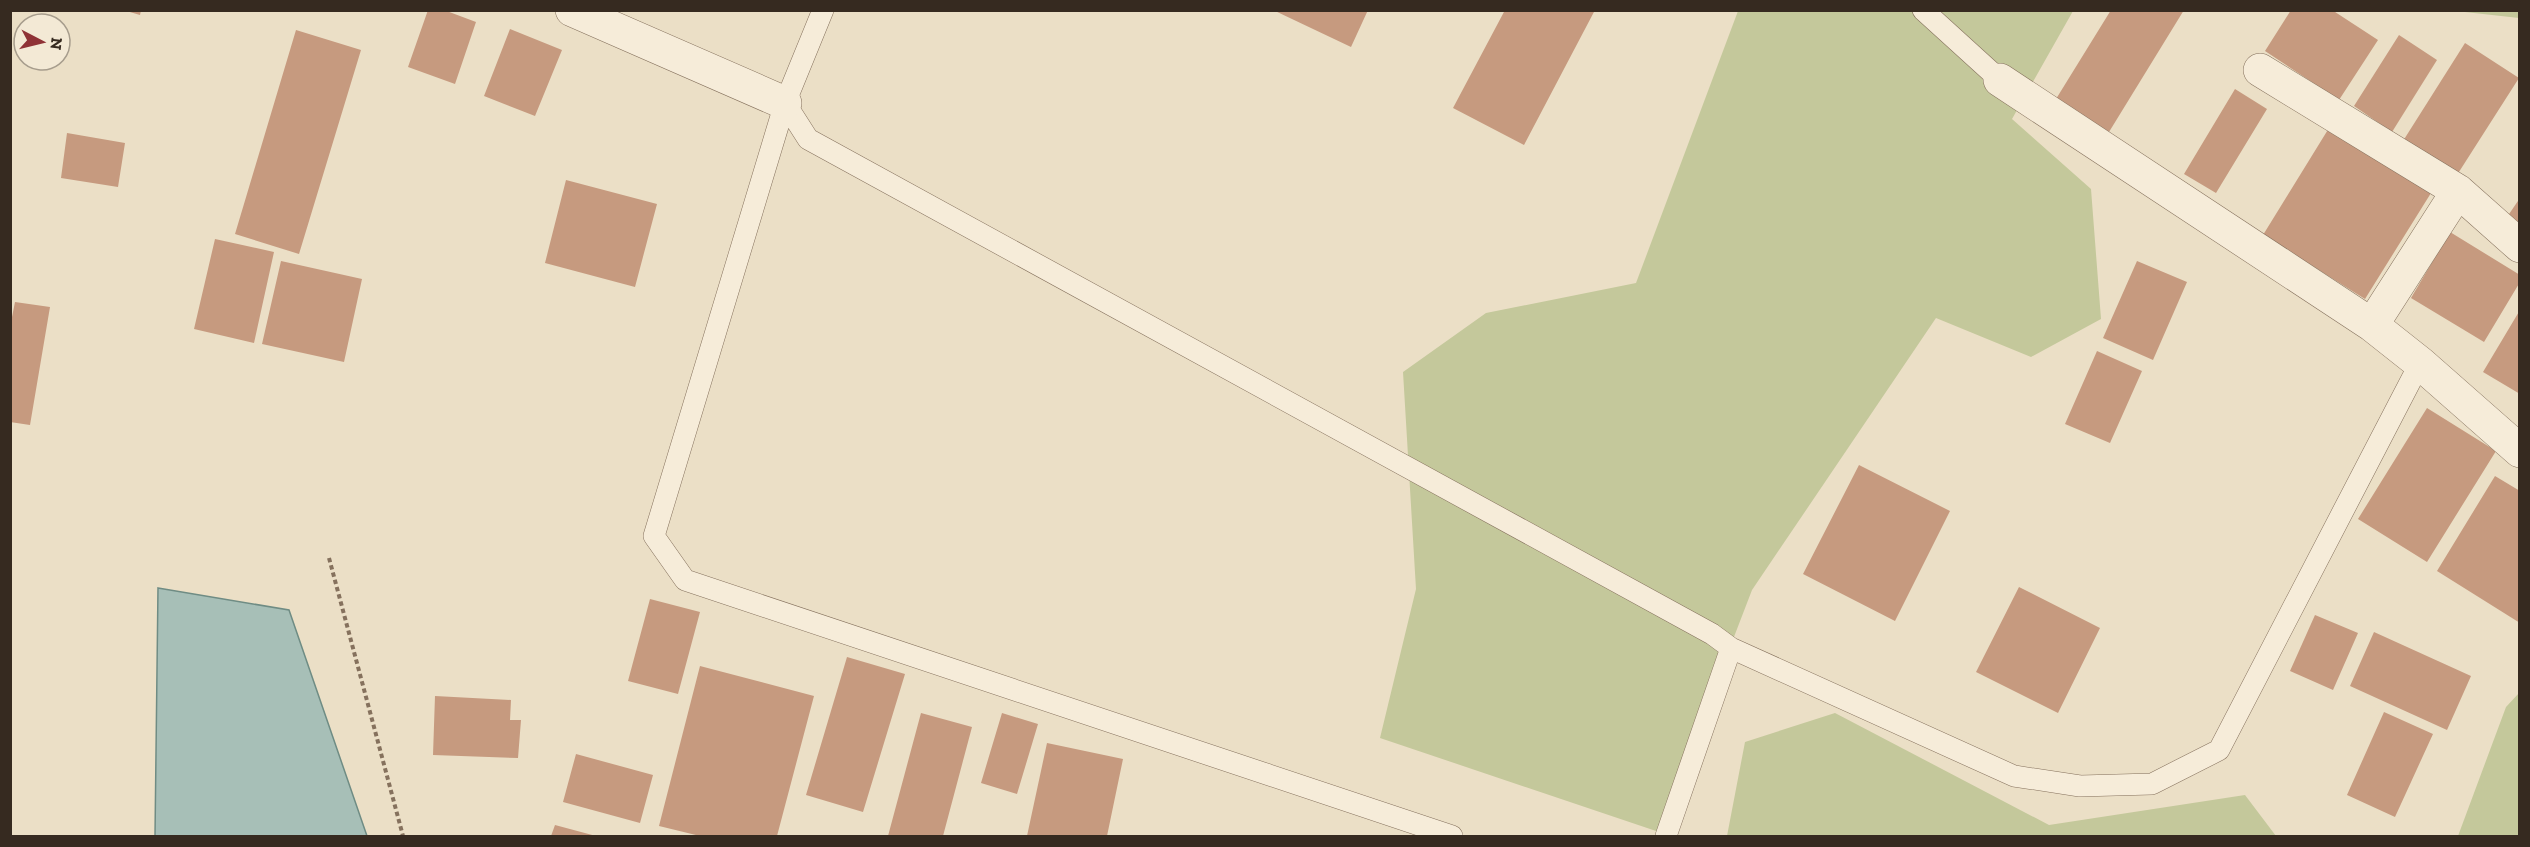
<svg xmlns="http://www.w3.org/2000/svg" width="2530" height="847" viewBox="0 0 2530 847" font-family="'Zilla Slab',serif">
<style>
.green{fill:#c4c89b}
.water{fill:#a7bfb7;stroke:#6f8c84;stroke-width:1.5}
.building{fill:#c69a7f}
.lines{fill:none;stroke-linecap:round;stroke-linejoin:round}
.service-casing{stroke:#85715d;stroke-width:22}
.minor-casing{stroke:#85715d;stroke-width:34}
.path{stroke:#85715d;stroke-width:4;stroke-dasharray:4.5 3;stroke-linecap:butt}
.service{stroke:#f6ecd9;stroke-width:21}
.minor{stroke:#f6ecd9;stroke-width:33}
</style>
<rect width="100%" height="100%" fill="#ebdfc6"/>
<path class="green" d="M1738 11H2073L2012 119 2091 189 2101 319 2031 357 1936 318 1752 590 1659 832 1380 738 1416 589 1403 372 1486 313 1636 283Z
M2456 11H2519V18Z
M2519 693V836H2458L2506 707Z
M1835 713 2049 825 2245 795 2276 836H1727L1745 742Z"/>
<path class="water" d="M158 588 289 610 367 836H155Z"/>
<path class="building" d="M123 10H141L140 15Z
M428 10H444L476 22 455 84 408 67Z
M1273 10H1368L1351 47Z
M1505 10H1595L1524 145 1453 108Z
M2111 10H2184L2109 132 2056 99Z
M2291 10H2332L2378 40 2339 100 2265 51Z
M510 29 562 50 535 116 484 96Z
M296 30 361 50 299 254 235 234Z
M2399 35 2437 60 2392 132 2354 106Z
M2465 43 2519 78 2457 175 2403 141Z
M2235 89 2267 109 2216 193 2184 174Z
M2329 128 2431 193 2365 299 2263 235Z
M67 133 125 143 118 187 61 178Z
M566 180 657 204 635 287 545 263Z
M2520 198V230L2505 220Z
M2450 232 2520 275V282L2484 342 2411 298Z
M215 239 274 252 254 343 194 329Z
M281 261 362 279 344 362 262 344Z
M2137 261 2187 282 2153 360 2103 338Z
M15 302 50 307 30 425 10 422V327Z
M2520 310V394L2483 372Z
M2097 351 2142 371 2110 443 2065 424Z
M2427 408 2496 451 2427 562 2358 519Z
M1859 465 1950 511 1895 621 1803 574Z
M2495 476 2520 491V623L2437 571Z
M2019 587 2100 628 2058 713 1976 672Z
M650 599 700 612 678 694 628 681Z
M2315 615 2358 633 2333 690 2290 671Z
M2374 632 2471 676 2447 730 2350 686Z
M847 657 905 674 863 812 806 795Z
M700 666 814 696 777 836H700L659 826Z
M435 696 511 700 510 720H521L518 758 433 755Z
M2384 712 2433 734 2395 817 2347 795Z
M921 713 972 727 943 836H888Z
M1002 713 1038 724 1017 794 981 783Z
M1047 743 1123 759 1107 836H1027Z
M576 754 653 775 640 823 563 802Z
M555 825 596 836H551Z"/>
<g class="lines">
<g class="service-casing">
<path id="service" d="M823 10 785 103 654 536 685 580 1452 836
M1923 10 2000 80
M785 103 808 139 1712 634 1731 648
M1666 836 1731 648 2014 776 2080 786 2152 784 2219 750 2420 363"/>
</g>
<g class="minor-casing">
<path id="minor" d="M572 10 785 103
M2260 70 2458 191 2520 246
M2000 80 2372 325 2420 363 2520 451
M2372 325 2458 191"/>
</g>
<path class="path" d="M329 558 403 836"/>
<use href="#service" class="service"/>
<use href="#minor" class="minor"/>
</g>
<rect width="2530" height="847" fill="none" stroke="#362a20" stroke-width="24"/>
<g transform="translate(42 42) rotate(97)"><circle r="28" fill="#f3e9d5" stroke="#a79d8d" stroke-width="1.5"/>
<path d="M0-4.5L10 22L0 15L-10 22Z" fill="#8f3236"/>
<text y="-9" font-size="16" font-weight="bold" text-anchor="middle" fill="#362a20">N</text>
</g>
</svg>
